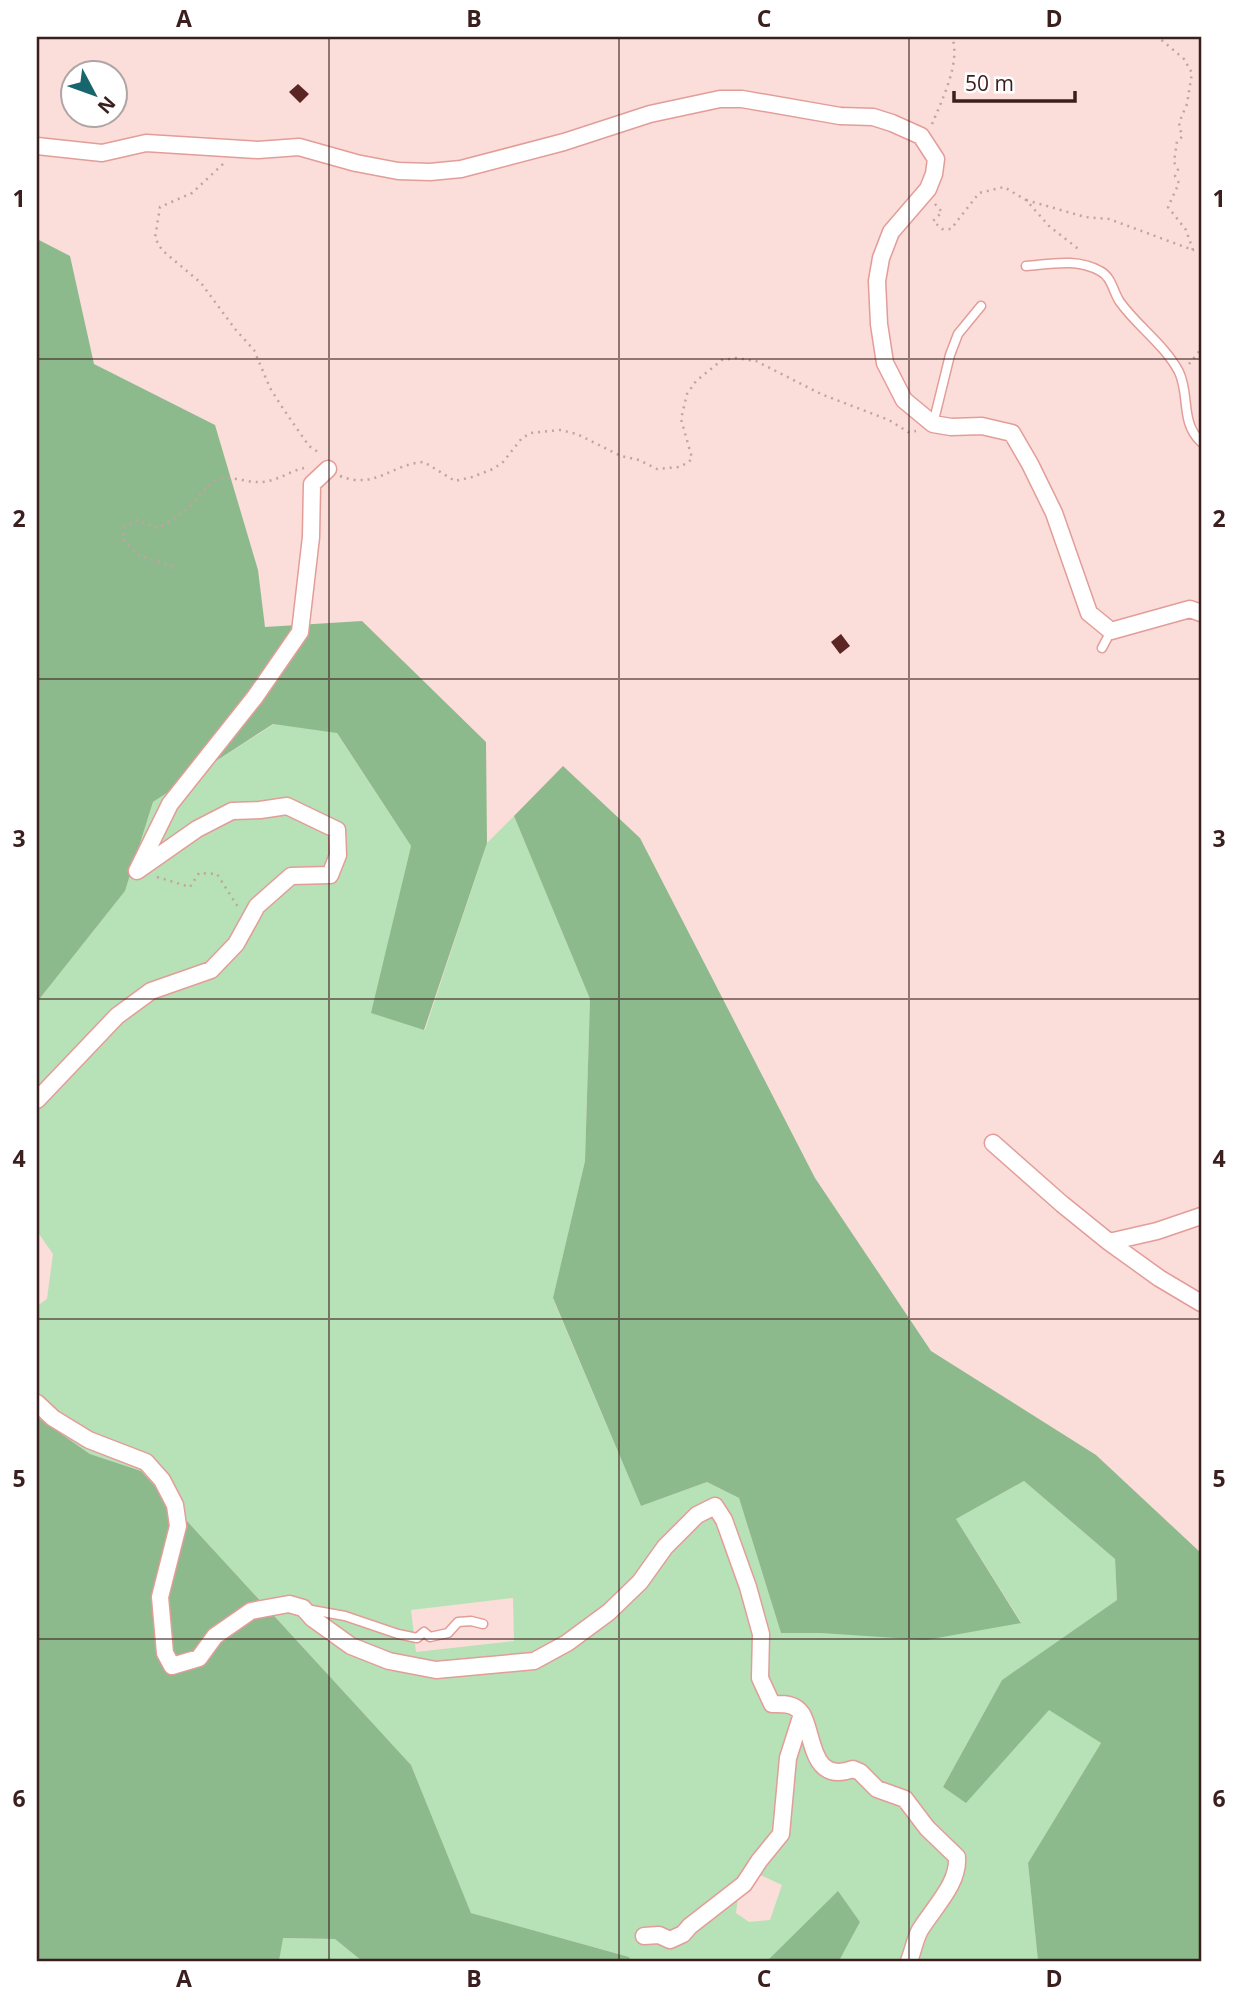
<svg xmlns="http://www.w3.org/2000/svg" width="1238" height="1998" viewBox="0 0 1238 1998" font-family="'Open Sans',sans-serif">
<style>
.green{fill:#b7e1b6;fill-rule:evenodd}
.forest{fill:#8dba8c}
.building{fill:#5b2523}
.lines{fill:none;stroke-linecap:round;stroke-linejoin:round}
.service-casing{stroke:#e39d98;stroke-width:11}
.minor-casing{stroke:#e39d98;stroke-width:19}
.path{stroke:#c1a3a1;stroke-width:2.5;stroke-dasharray:2 5;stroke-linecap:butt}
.service{stroke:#fff;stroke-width:8}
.minor{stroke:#fff;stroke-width:16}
.grid{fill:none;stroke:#3a1f1e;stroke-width:2;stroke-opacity:0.55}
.neatline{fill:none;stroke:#3a1f1e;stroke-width:2.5}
.grid-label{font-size:23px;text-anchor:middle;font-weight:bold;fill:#3a1f1e}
</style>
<rect width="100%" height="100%" fill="#fbddda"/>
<path class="green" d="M274 724 336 732 411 846 372 1013 425 1030 487 843 514 816 590 999 585 1161 553 1299 641 1506 707 1482 739 1498 781 1633H821L1021 1622 956 1519 1024 1481 1115 1559 1117 1600 1002 1680 943 1787 966 1802 1049 1709 1101 1743 1028 1863 1038 1961H839L860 1922 838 1892 767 1961H631L629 1957 471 1913 411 1765 141 1471 90 1454 37 1417V1306L47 1299 53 1254 37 1231V1002L125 891 153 802ZM513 1598 514 1641 416 1652 411 1610ZM756 1873 782 1885 770 1920 749 1922 736 1913 740 1881Z
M282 1938 335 1939 362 1961H279Z"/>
<path class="forest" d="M37 239 70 256 94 364 215 425 258 570 265 627 362 621 486 742 487 843 424 1030 371 1013 411 846 337 733 273 724 153 802 125 891 37 1002Z
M563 766 640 838 815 1178 931 1351 1096 1455 1201 1553V1961H1038L1028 1863 1101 1743 1049 1710 966 1803 943 1787 1002 1680 1117 1600 1115 1559 1024 1481 956 1519 1021 1623 926 1640 821 1633H781L739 1498 707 1482 641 1506 553 1298 585 1161 590 999 514 816Z
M37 1417 90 1454 141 1471 411 1765 471 1913 629 1957 631 1961H362L335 1939 283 1938 279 1961H37Z
M838 1891 860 1922 839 1961H767Z"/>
<path class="building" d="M298 84 309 94 300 103 289 92Z
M841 634 850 646 840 654 831 642Z"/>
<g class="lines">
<g class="service-casing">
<path id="service" d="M1026 266C1051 264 1077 258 1100 271 1112 277 1113 292 1120 302 1137 326 1165 345 1179 372 1190 395 1180 422 1201 442
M933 424 950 355 958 334 981 306
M1102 648 1111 631
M306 1609 345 1616 398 1634 417 1638 424 1632 430 1637 448 1633 458 1622 471 1621 483 1624"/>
</g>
<g class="minor-casing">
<path id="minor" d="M37 146 102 153 146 143 258 150 299 147 356 163 398 171 430 172 461 169 564 142 650 114 720 99H742L840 116 873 117 892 123 921 136 936 159 934 174 928 189 891 232 881 258 877 281 879 324 885 363 904 400 933 424 951 427 982 426 1012 433 1030 464 1054 513 1089 613 1111 631 1190 609 1201 613
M37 1100 117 1016 151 991 211 970 236 944 257 906 291 876 330 875 338 855 337 830 287 806 260 810 232 811 197 829 137 871 170 804 255 697 300 632 311 537 312 484 328 469
M993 1143 1062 1204 1109 1242 1157 1231 1201 1216
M1109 1242 1159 1278 1201 1303
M37 1403 53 1418 89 1440 146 1462 162 1480 175 1505 178 1526 160 1597 165 1653 172 1666 199 1658 215 1636 251 1611 289 1604 303 1608 312 1618 351 1646 389 1661 436 1670 534 1661 567 1643 609 1612 640 1582 665 1547 697 1515 715 1506 724 1520 748 1587 761 1634 760 1678 772 1704C783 1704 795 1703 802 1714 814 1734 810 1785 853 1769L860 1772 877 1789 905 1799 927 1828 957 1857C959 1884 934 1907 920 1930 915 1939 913 1951 909 1961
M644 1936 659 1935 670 1940 683 1934 690 1926 744 1884 759 1861 781 1834 788 1758 802 1714"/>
</g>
<path class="path" d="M1196 37 1201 39
M932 124C942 100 961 62 952 37
M223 164 192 193 160 207 155 238 162 250 201 283 235 329 254 350 270 388 284 410 309 446 321 454
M1026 200 1085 217 1109 219 1193 250 1186 230 1168 207 1179 183 1175 176 1178 170 1174 162 1177 141 1182 137 1179 123 1187 104 1192 73 1184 59 1158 37
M935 204 942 212 933 221 942 229H951L979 193 1004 187 1026 200 1049 226 1081 251
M1189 364 1201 349
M340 476C376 490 391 464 424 462L455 481 472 477 493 469 503 462 522 438 531 433 560 430 577 434 621 456 639 460 657 469 679 467 689 462 692 458 681 419 687 394 696 381 722 360 736 358 756 361 821 394 889 420 908 432 916 431
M173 566 140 556 122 539 125 527 137 520 158 528C171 521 184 513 194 502 200 496 205 487 213 482 225 473 243 482 257 482 275 483 287 472 304 468
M157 877 190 887 199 873 217 874 238 907"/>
<use href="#service" class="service"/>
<use href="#minor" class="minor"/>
</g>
<path class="grid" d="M329 37V1961M619 37V1961M909 37V1961M37 359H1201M37 679H1201M37 999H1201M37 1319H1201M37 1639H1201"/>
<rect width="1238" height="1998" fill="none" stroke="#ffffff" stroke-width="77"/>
<g transform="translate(94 94) rotate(131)"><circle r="33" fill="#ffffff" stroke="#b0a5a5" stroke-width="2"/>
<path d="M0-5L12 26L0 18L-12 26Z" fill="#18666d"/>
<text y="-10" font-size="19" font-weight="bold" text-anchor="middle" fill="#3a1f1e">N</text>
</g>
<path d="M954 91v10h121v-10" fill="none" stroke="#3a1f1e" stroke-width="3.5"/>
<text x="965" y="91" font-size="21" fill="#3a1f1e" stroke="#ffffff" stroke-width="5" paint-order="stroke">50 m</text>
<rect x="38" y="38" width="1162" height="1922" class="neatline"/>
<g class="grid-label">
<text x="184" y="27">A</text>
<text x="474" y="27">B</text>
<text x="764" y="27">C</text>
<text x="1054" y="27">D</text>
<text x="19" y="207">1</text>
<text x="1219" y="207">1</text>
<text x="19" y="527">2</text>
<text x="1219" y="527">2</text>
<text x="19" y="847">3</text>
<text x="1219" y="847">3</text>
<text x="19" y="1167">4</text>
<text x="1219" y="1167">4</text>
<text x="19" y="1487">5</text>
<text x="1219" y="1487">5</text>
<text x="19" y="1807">6</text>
<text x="1219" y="1807">6</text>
<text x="184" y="1987">A</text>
<text x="474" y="1987">B</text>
<text x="764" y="1987">C</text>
<text x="1054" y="1987">D</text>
</g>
</svg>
